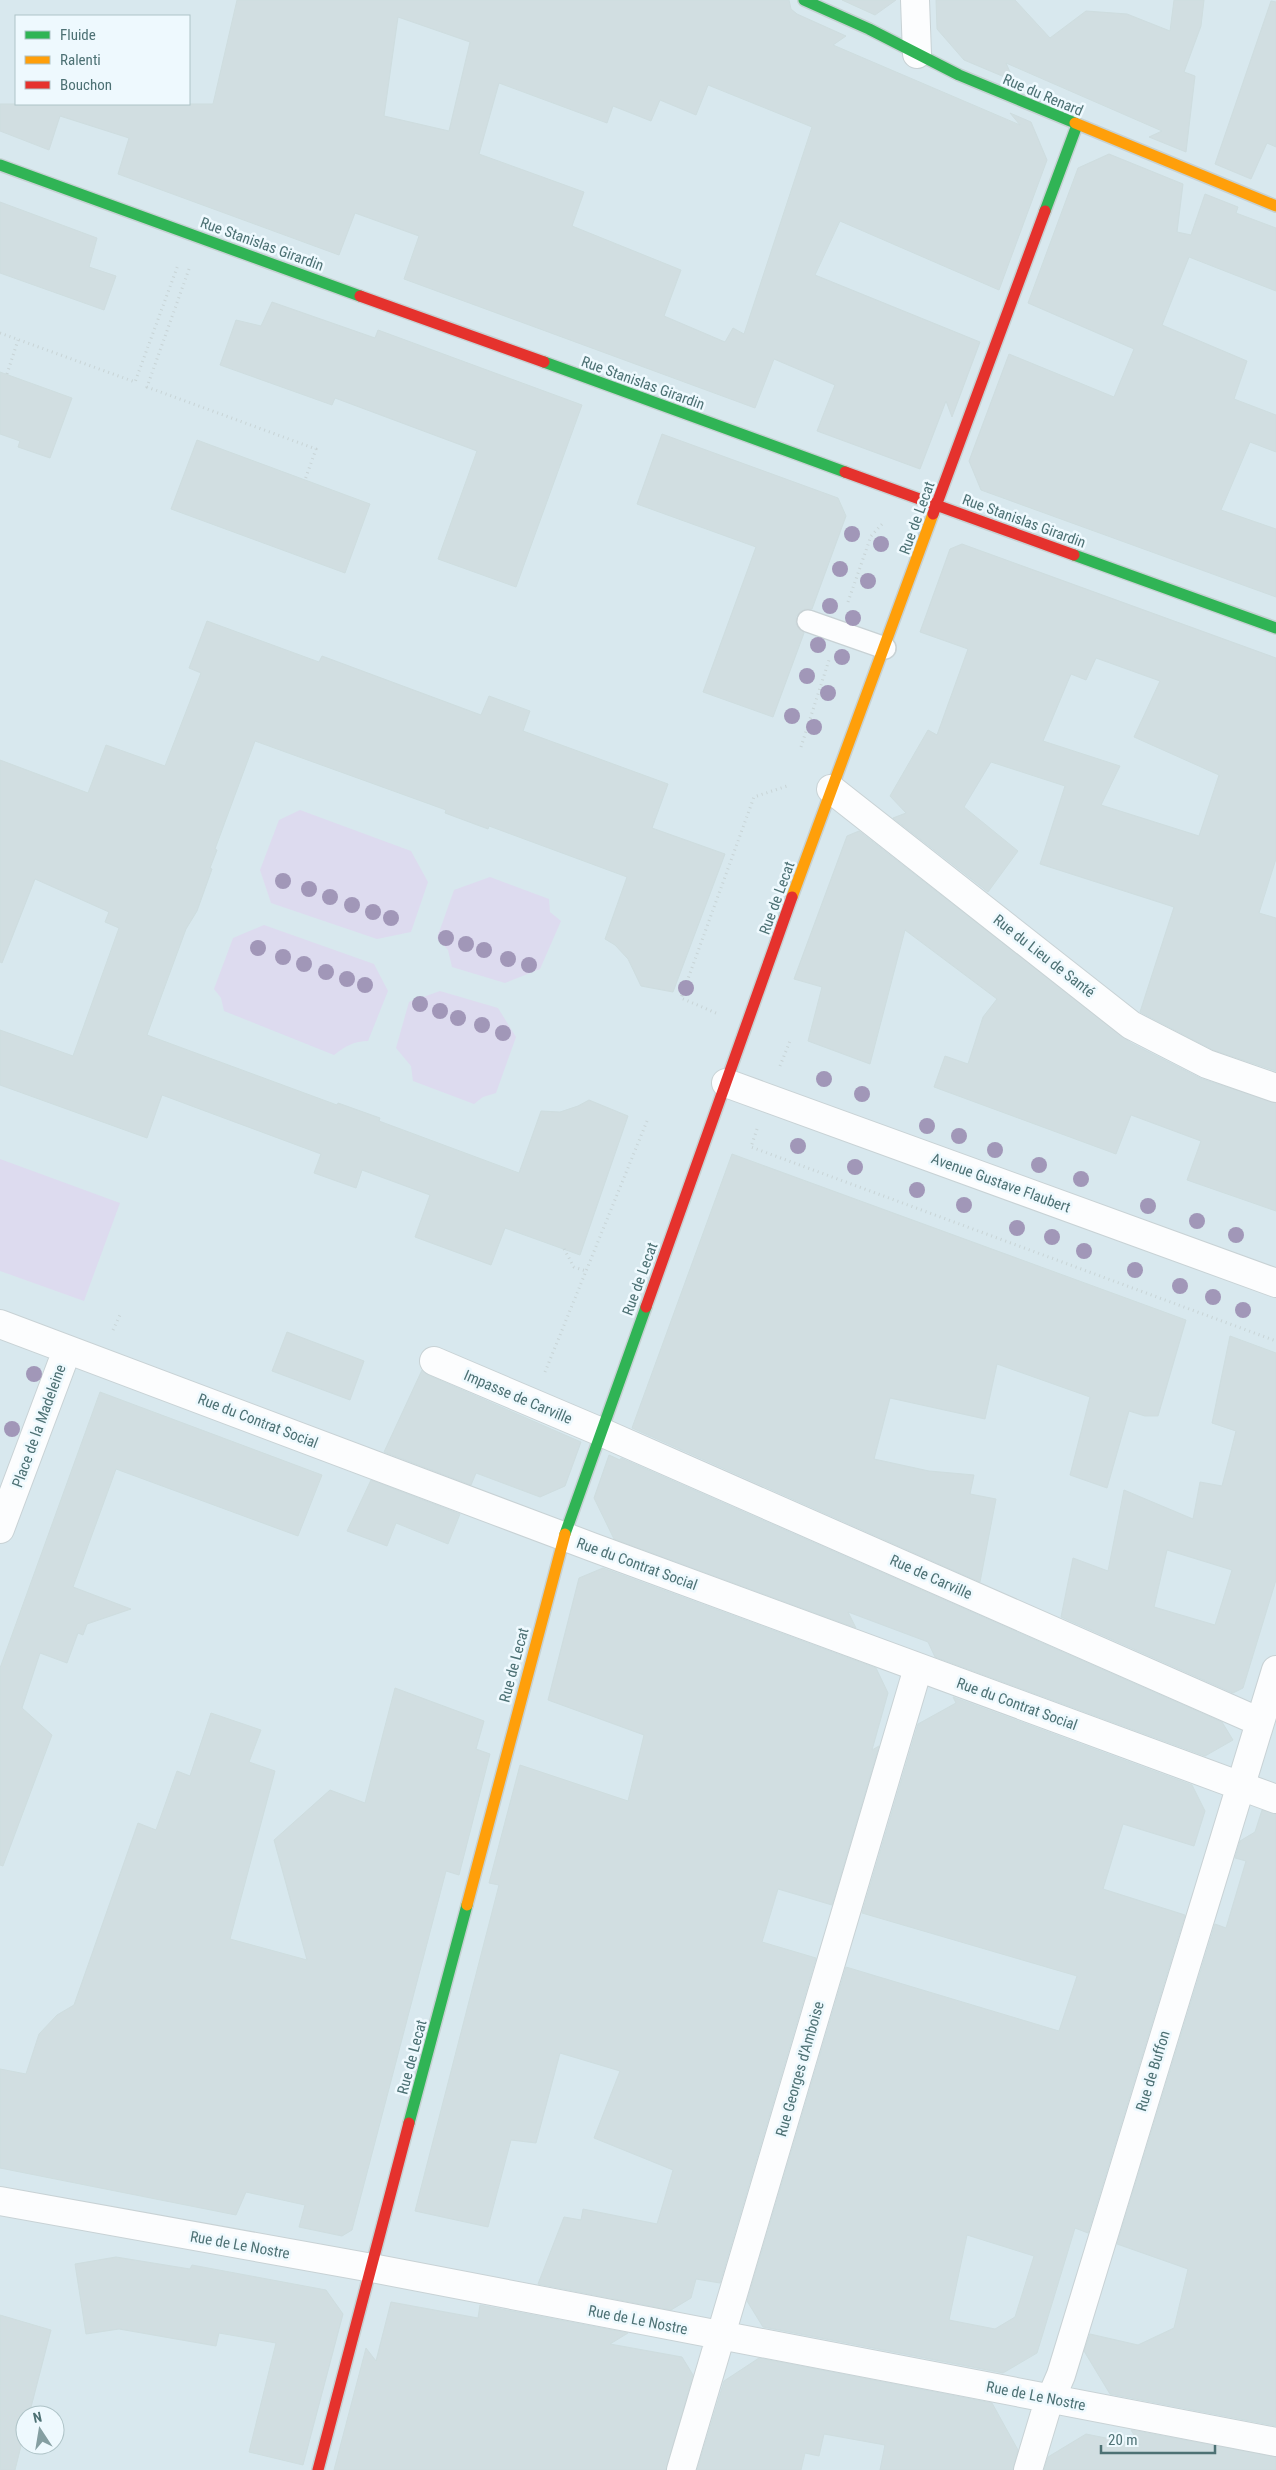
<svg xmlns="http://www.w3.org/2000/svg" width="1276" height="2470" viewBox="0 0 1276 2470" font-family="'Roboto Condensed',sans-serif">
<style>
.residential{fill:#d8e8ee;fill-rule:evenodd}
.green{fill:#dddbef}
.building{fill:#d1dee1;stroke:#cedddf;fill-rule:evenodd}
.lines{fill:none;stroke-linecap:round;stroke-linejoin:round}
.lane-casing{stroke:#c8d2d5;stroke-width:24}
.street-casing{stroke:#c8d2d5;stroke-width:30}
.fast-casing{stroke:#c6d1d3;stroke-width:14}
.slow-casing{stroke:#c6d1d3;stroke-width:14}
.jam-casing{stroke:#c6d1d3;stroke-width:14}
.path{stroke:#c8d4d6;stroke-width:3;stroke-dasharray:1 4;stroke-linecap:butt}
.lane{stroke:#fcfdfe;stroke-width:21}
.street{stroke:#fcfdfe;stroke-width:28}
.fast{stroke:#30b455;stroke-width:11}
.slow{stroke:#ff9f0a;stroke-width:11}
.jam{stroke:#e5322d;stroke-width:11}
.tree{fill:#a197b8}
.labels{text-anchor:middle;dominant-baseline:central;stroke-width:5;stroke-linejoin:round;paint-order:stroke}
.street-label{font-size:15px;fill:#4d7174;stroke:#eef9fe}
</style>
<rect width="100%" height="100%" fill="#ecf4f7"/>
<path class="residential" d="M0 0H1276V2470H0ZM16 16H189V104H16ZM25 2415H55V2445H25Z"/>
<path class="green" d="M300 810 411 851 428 882 411 932 377 939 271 903 260 870 279 820Z
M490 877 549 899 550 912 561 921 540 969 505 983 452 967 448 950 437 938 454 890Z
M264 925 374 964 388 991 368 1041C354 1041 346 1046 334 1055L224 1011 221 998 214 989 233 938Z
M440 991 498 1008 516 1037 496 1093 483 1097 474 1104 413 1081 411 1066 396 1048 409 1002Z
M0 1159 120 1203 84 1301 0 1271Z"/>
<path class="building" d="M237 0H789L791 9 797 14 846 36 833 45 1020 125 1010 113 1031 122 1047 160 999 290 840 221 815 275 980 342 952 417 946 401 920 469 817 431 835 385 774 359 755 408 404 279 419 236 355 213 339 255 118 174 129 138 60 116 49 150 0 131V104H213ZM398 17 470 42 449 131 384 116ZM499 83 607 123 613 106 651 121 660 100 696 115 708 85 812 127 744 334 733 328 725 342 664 316 681 270 572 226 584 192 479 154Z
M842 0H896L875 15Z
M936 0H1015L1050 38 1086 11 1127 14 1170 31 1174 0H1204L1201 26 1184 72 1195 76 1186 152 1149 137 1162 131 1006 63 1014 81 964 60 937 29Z
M1271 1 1276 2V147L1267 143 1251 179 1215 164Z
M1109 154 1183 184 1177 232 1191 235 1205 194 1238 207 1236 213 1276 228V291L1189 257 1162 325 1247 361 1234 399 1276 415V452L1250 442 1221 510 1276 529V597L981 490 969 461 1009 354 1114 397 1134 349 1028 303 1078 168Z
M0 202 97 238 89 267 116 276 104 310 0 273Z
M272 302 375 338 378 330 582 405 516 587 438 559 477 451 335 398 332 405 220 365 236 320 261 326Z
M0 372 72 398 50 458 18 447 20 441 0 434Z
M662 434 838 498 846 516 812 609H805L796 616V624L804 633 773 717 703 692 756 547 637 504Z
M197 440 370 504 345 573 171 509Z
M962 544 1276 658V859L1259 913 1276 918V1071L1213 1050 1140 1012 1174 907 1040 864 1065 786 991 762 964 807 1018 851 988 892 893 818 906 813 890 796 928 730 937 735 968 649 920 632 950 549ZM1096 658 1160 681 1134 737 1219 775 1199 836 1101 805 1120 766 1043 741 1071 674 1086 680Z
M207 621 319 662 322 656 481 715 489 696 530 711 523 731 668 784 652 828 725 854 673 992 641 986 628 959 615 945 605 939 627 877 489 826 488 829 445 813 446 810 255 741 215 849 217 850 210 868 212 869 197 911 186 929 147 1035 337 1105 338 1103 380 1118 379 1121 519 1173 541 1111 560 1112 578 1106 589 1100 628 1116 580 1255 505 1228 491 1265 415 1237 430 1195 362 1170 356 1188 314 1173 321 1154 162 1095 147 1138 0 1085V1030L73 1056 119 928 105 922 109 912 35 879 2 963 0 962V760L88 793 106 745 165 766 201 673 189 668Z
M859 831 1131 1043 1202 1079 1276 1103V1211L1187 1180 1201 1141 1131 1115 1116 1154 934 1087 945 1056 968 1064 983 1017 997 999 905 930 870 1064 808 1041 822 987 794 979 847 836Z
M732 1154 1186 1320 1158 1416H1145L1129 1411 1107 1488 1070 1475 1090 1397 997 1364 985 1419 890 1398 874 1459 929 1471 974 1475 970 1494 996 1499 980 1582 632 1428Z
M287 1332 364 1361 350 1400 272 1371Z
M1230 1336 1276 1353V1580L1243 1688 1233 1693 1061 1617 1073 1558 1108 1571 1124 1490 1193 1519 1200 1482 1222 1486 1236 1431 1212 1423ZM1167 1550 1232 1570 1215 1625 1154 1607Z
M422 1370 428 1375 581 1442 565 1486 540 1497 476 1473 471 1485 384 1452Z
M100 1392 322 1475 298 1536 116 1469 73 1587 131 1609 87 1624 83 1635 78 1633 67 1663 40 1653 22 1708 52 1735 3 1866 0 1865V1668Z
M609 1455 620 1460 621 1458 1222 1722 1233 1740 1205 1756 935 1657 928 1642 848 1612 856 1628 614 1539 594 1498Z
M371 1480 460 1514 448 1544 396 1523 387 1546 347 1531Z
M603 1568 876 1668 888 1693 872 1750 879 1746 832 1905 778 1889 762 1942 816 1958 720 2283 696 2279 691 2298 671 2310 538 2284 564 2217 581 2220 583 2209 657 2224 673 2170 594 2138 620 2071 560 2053 536 2143 511 2140 488 2227 415 2211 499 1885 489 1883 520 1765 628 1801 644 1735 548 1700 579 1578Z
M395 1688 484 1721 476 1749 490 1754 459 1875 446 1871 352 2230 342 2236 299 2227 305 2205 246 2192 236 2215 0 2168V2069L26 2074 39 2034 57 2015 74 2005 138 1823 156 1830 177 1771 190 1776 211 1713 261 1730 249 1762 275 1771 230 1939 307 1960 274 1840 330 1790 365 1803Z
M953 1697 1192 1785 1205 1811 1194 1846 1123 1824 1103 1889 1185 1915 1088 2233 1075 2228 1037 2353 1003 2373 763 2327 747 2301 846 1967 1059 2031 1077 1976 862 1913 918 1724 956 1703ZM967 2235 1034 2256 1015 2317 995 2329 949 2320Z
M1262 1810 1276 1814V2426L1110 2394 1084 2351 1090 2334 1138 2345 1174 2328 1188 2269 1117 2244 1215 1924 1226 1928 1246 1861 1235 1858 1240 1841 1255 1832Z
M116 2257 190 2269 192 2265 326 2290 343 2314 303 2465 249 2452 276 2343 219 2333 216 2346 119 2329 86 2334 75 2264Z
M391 2302 478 2318 480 2305 628 2333 610 2344 682 2357 693 2375 666 2470H334L366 2348 376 2361Z
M0 2315 51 2330 29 2415H25V2430L15 2470H0Z
M759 2358 992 2403 1018 2450 1013 2470H880L885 2445 824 2434 819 2456 805 2453 801 2470H697L724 2381Z
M1131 2430 1276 2457V2470H1044L1048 2457 1086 2434 1140 2445Z"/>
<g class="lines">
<g class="lane-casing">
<path id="lane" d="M808 621 885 648"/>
</g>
<g class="street-casing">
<path id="street" d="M915 0 917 54
M831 789 1131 1025 1207 1064 1276 1088
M726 1083 1276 1283
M0 1324 592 1547 1276 1799
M434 1361 601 1432 1260 1722
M0 1529 67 1350
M0 2201 372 2268 1276 2442
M681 2470 918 1668
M1028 2470 1046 2410 1061 2375 1276 1670"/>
</g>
<g class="fast-casing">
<path id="fast" d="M804 0 869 29 959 75 1075 123
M0 165 360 296
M1045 211 1077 125
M544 362 845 472
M1074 555 1276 628
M565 1534 646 1307
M409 2123 467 1905"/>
</g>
<g class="slow-casing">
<path id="slow" d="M1075 123 1276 206
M792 897 933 514
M467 1905 565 1534"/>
</g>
<g class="jam-casing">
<path id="jam" d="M360 296 544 362
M845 472 1074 555
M933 514 1045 211
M646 1307 792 897
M318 2470 409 2123"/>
</g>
<path class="path" d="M189 269 147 387 316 449 305 480
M0 333 135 382 178 265
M7 374 18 340
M848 602 871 536 884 522
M801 747 829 660
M716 1013 681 998 754 797 790 785
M780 1066 790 1041
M757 1129 751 1147 1276 1341
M564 1249 574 1267 586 1271
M113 1330 120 1315
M545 1372 647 1121"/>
<use href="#lane" class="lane"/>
<use href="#street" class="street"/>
<use href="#fast" class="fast"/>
<use href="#slow" class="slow"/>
<use href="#jam" class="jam"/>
</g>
<g class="tree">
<circle cx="852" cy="534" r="8"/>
<circle cx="881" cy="544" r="8"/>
<circle cx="840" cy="569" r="8"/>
<circle cx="868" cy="581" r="8"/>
<circle cx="830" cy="606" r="8"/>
<circle cx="853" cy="618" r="8"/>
<circle cx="818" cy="645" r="8"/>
<circle cx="842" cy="657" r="8"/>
<circle cx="807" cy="676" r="8"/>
<circle cx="828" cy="693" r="8"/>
<circle cx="792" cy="716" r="8"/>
<circle cx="814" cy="727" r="8"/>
<circle cx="283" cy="881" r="8"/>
<circle cx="309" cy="889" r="8"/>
<circle cx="330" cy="897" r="8"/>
<circle cx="352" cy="905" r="8"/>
<circle cx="373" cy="912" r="8"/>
<circle cx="391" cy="918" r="8"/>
<circle cx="446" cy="938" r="8"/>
<circle cx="466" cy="944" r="8"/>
<circle cx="258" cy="948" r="8"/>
<circle cx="484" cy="950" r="8"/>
<circle cx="283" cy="957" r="8"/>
<circle cx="508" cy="959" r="8"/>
<circle cx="304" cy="964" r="8"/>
<circle cx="529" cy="965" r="8"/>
<circle cx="326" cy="972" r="8"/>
<circle cx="347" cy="979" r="8"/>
<circle cx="365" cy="985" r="8"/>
<circle cx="686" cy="988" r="8"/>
<circle cx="420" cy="1004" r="8"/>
<circle cx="440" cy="1011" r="8"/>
<circle cx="458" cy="1018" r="8"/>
<circle cx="482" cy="1025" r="8"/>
<circle cx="503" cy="1033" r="8"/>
<circle cx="824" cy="1079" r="8"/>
<circle cx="862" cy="1094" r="8"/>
<circle cx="927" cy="1126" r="8"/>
<circle cx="959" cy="1136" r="8"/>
<circle cx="798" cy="1146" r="8"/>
<circle cx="995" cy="1150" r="8"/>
<circle cx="1039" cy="1165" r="8"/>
<circle cx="855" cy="1167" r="8"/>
<circle cx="1081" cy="1179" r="8"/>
<circle cx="917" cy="1190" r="8"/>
<circle cx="964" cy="1205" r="8"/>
<circle cx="1148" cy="1206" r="8"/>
<circle cx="1197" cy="1221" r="8"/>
<circle cx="1017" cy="1228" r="8"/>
<circle cx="1236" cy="1235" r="8"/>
<circle cx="1052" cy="1237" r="8"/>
<circle cx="1084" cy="1251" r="8"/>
<circle cx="1135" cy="1270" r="8"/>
<circle cx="1180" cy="1286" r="8"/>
<circle cx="1213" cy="1297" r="8"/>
<circle cx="1243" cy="1310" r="8"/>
<circle cx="34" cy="1374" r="8"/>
<circle cx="12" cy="1429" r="8"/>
</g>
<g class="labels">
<g class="street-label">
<text transform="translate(1043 95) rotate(23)">Rue du Renard</text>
<text transform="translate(262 244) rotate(20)">Rue Stanislas Girardin</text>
<text transform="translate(643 383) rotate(20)">Rue Stanislas Girardin</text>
<text transform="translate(917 518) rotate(-70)">Rue de Lecat</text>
<text transform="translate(1024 521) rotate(20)">Rue Stanislas Girardin</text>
<text transform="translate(777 898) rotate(-70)">Rue de Lecat</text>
<text transform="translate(1044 956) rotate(38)">Rue du Lieu de Santé</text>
<text transform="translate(1001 1183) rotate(20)">Avenue Gustave Flaubert</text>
<text transform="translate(640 1279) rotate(-70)">Rue de Lecat</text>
<text transform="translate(518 1397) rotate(23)">Impasse de Carville</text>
<text transform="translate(258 1421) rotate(21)">Rue du Contrat Social</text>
<text transform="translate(39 1426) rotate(-70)">Place de la Madeleine</text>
<text transform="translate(637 1564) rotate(20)">Rue du Contrat Social</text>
<text transform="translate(931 1577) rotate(24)">Rue de Carville</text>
<text transform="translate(514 1665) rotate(-75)">Rue de Lecat</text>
<text transform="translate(1017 1704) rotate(20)">Rue du Contrat Social</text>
<text transform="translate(412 2057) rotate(-75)">Rue de Lecat</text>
<text transform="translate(800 2069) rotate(-74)">Rue Georges d'Amboise</text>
<text transform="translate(1153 2071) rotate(-73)">Rue de Buffon</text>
<text transform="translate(240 2245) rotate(10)">Rue de Le Nostre</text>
<text transform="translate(638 2320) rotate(11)">Rue de Le Nostre</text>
<text transform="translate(1036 2396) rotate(11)">Rue de Le Nostre</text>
</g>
</g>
<rect x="15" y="15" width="175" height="90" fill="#eef9fe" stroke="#aec3c7"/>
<rect x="25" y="31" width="25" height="8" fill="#30b455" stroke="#aec3c7"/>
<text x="60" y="40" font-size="15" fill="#4d7174">Fluide</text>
<rect x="25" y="56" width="25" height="8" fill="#ff9f0a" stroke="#aec3c7"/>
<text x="60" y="65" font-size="15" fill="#4d7174">Ralenti</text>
<rect x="25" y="81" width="25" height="8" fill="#e5322d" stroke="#aec3c7"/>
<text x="60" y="90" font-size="15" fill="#4d7174">Bouchon</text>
<g transform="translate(40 2430) rotate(348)"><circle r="24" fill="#eef9fe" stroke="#aec3c7"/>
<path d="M0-4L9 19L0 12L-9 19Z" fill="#859fa2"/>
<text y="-8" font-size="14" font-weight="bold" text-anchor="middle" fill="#4d7174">N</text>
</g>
<path d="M1101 2445v8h114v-8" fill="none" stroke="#4d7174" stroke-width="2.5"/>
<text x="1108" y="2445" font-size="15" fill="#4d7174" stroke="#eef9fe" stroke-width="4" paint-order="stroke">20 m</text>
</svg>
